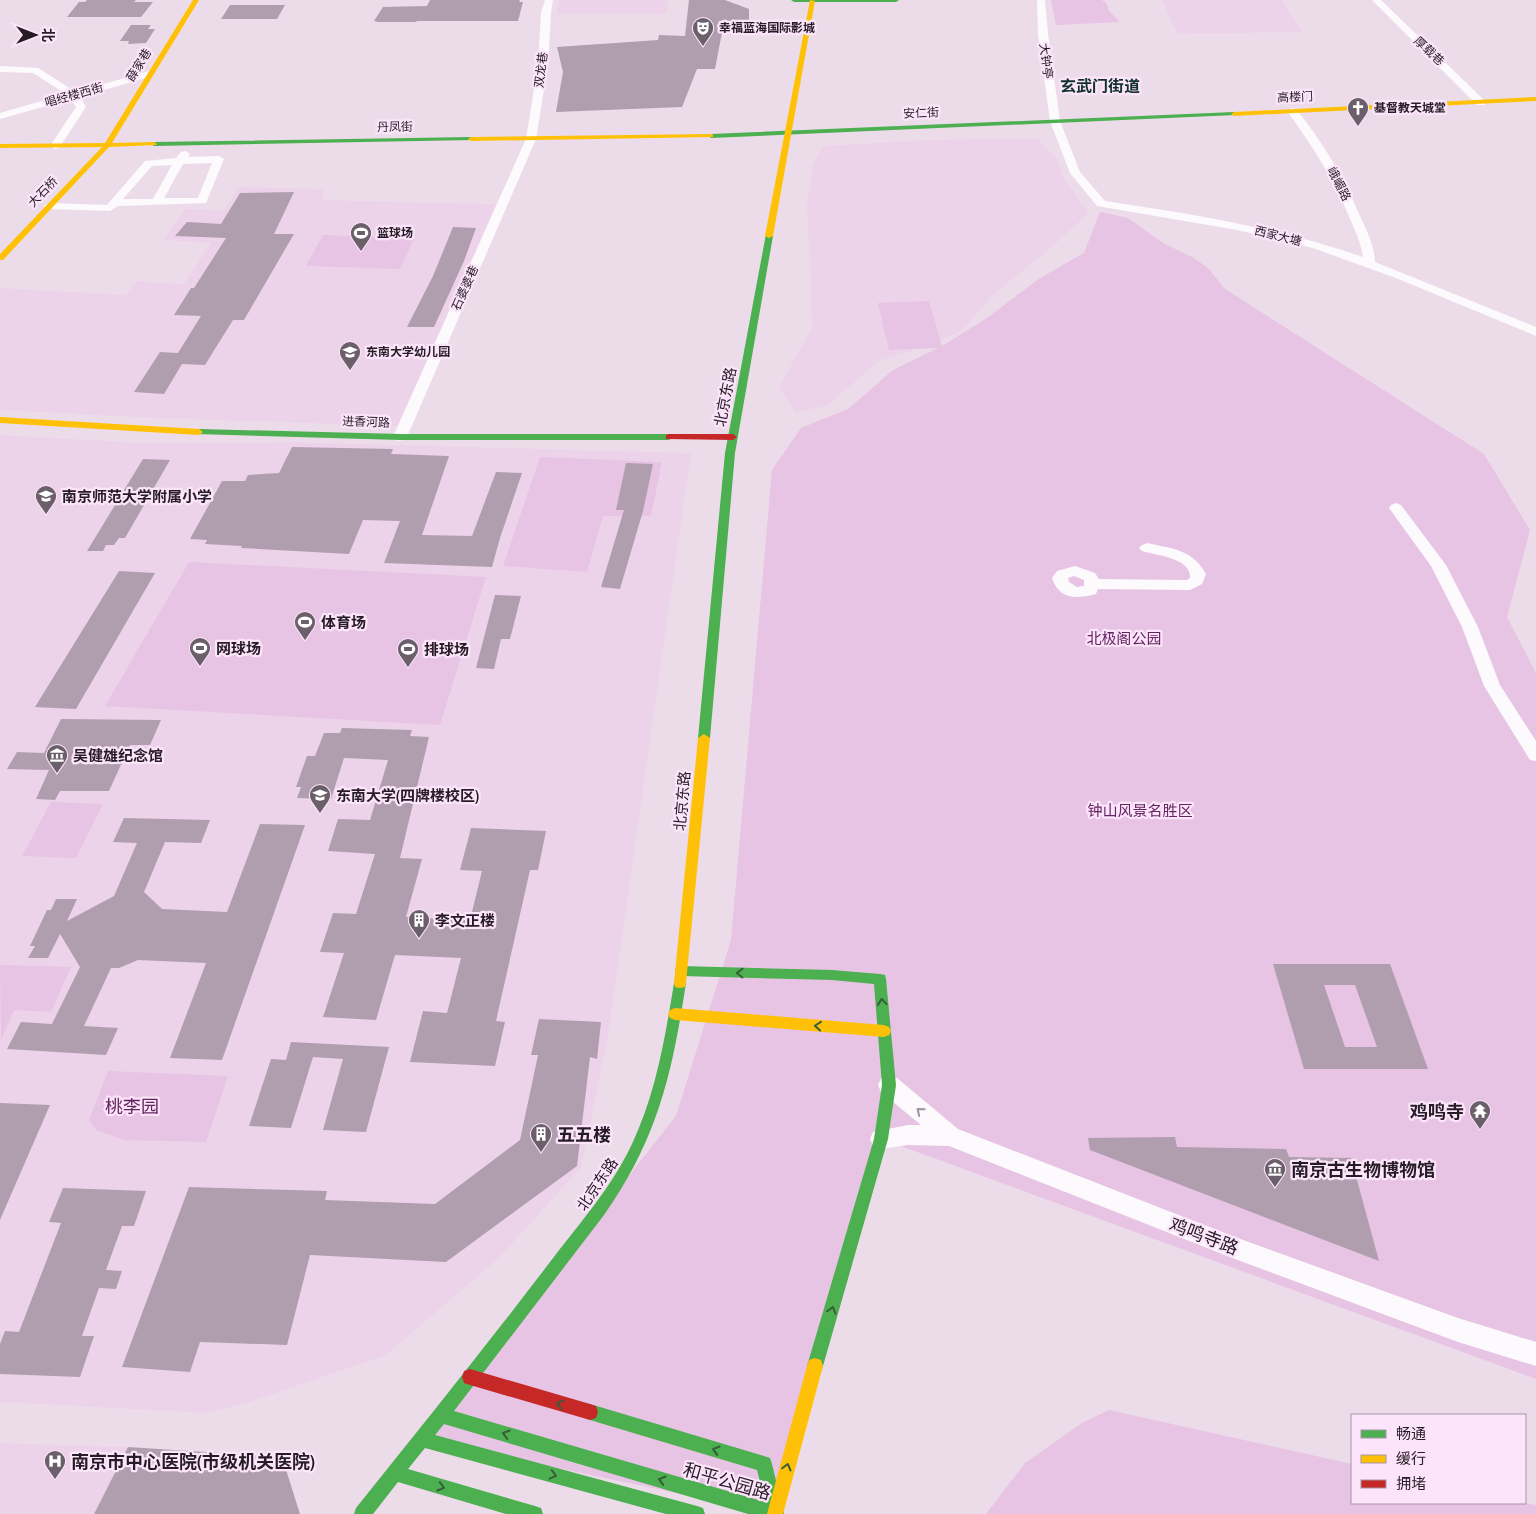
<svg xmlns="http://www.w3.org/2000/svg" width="1536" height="1514" viewBox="0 0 1536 1514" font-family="'Archivo Narrow','Noto Sans SC',sans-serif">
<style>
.built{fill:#edd3ea}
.green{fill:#e7c3e4}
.building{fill:#b09eae;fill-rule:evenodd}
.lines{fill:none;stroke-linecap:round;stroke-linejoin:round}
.street{fill:#fcfafc;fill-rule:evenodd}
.fast{fill:#4caf50;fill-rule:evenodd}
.slow{fill:#ffc107;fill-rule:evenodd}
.jam{fill:#c62828;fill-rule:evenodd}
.oneway{stroke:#375e38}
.oneway2{stroke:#9c969b}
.labels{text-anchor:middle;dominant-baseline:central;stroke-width:4.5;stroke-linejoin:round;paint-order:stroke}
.far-poi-label{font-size:12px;font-weight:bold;fill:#261c25;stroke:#fce5fa;text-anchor:start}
.far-street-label{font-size:12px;fill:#261c25;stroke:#fce5fa}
.street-label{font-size:15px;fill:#261c25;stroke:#fce5fa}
.poi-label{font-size:15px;font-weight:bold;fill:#261c25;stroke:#fce5fa;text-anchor:start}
.park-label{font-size:15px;fill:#642462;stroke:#fce5fa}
.far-district-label{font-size:16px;font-weight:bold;fill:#10312c;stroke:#fce5fa}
.near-park-label{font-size:18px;fill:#642462;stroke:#fce5fa}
.near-poi-label{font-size:18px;font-weight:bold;fill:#261c25;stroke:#fce5fa;text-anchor:start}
.near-street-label{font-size:18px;fill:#261c25;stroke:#fce5fa}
</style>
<rect width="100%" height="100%" fill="#ecdcea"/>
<path class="built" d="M560 0H669L666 14H556Z
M1162 0H1282L1302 32 1177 34Z
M1037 138 1056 157 1065 180 1089 213 1046 252 996 292 962 331 926 346 879 361 827 406 795 412 779 387 812 328 807 203 813 165 823 146 926 140Z
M238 187 325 189 321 200 496 204 397 426 152 418 0 410V288L126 295 136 281 184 284 211 243 163 240 185 209 224 210Z
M0 435 143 443 284 442 691 453 608 1037 581 1168 499 1258 386 1355 247 1403 207 1413 0 1402Z
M0 1443 128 1447 94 1514H0Z"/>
<path class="green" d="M1051 0H1102L1107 4 1109 11 1120 22 1056 25Z
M1100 212 1128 218 1163 243 1194 258 1208 268 1225 289 1484 454 1530 530 1507 617 1536 673V1379L882 1139 776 1514 421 1439 676 1116 731 940 772 470 801 428 848 409 893 370 938 348 889 350 878 303 929 301 942 346 987 318 1040 278 1084 253Z
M323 235 414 239 400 269 306 266Z
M540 457 662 462 651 516H603L587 572 503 566Z
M189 562 486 577 440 725 105 706Z
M51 802 103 804 76 858 22 856Z
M0 965 71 967 51 1012 14 1010 1 1040Z
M108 1071 228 1076 206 1142 124 1140 96 1130 89 1120Z
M1109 1410 1352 1464V1503H1525L1536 1505V1514H986L1025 1463 1082 1423Z"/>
<path class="building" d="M87 0H136L134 2H153L141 17H67L79 2H85Z
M430 0H520L519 2H523L518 21H417L416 22H378L374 21 383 7 427 6Z
M689 0H725L749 9V22H724L715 69H697L682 107 556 112 563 72 557 47 658 40 659 35 685 36Z
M230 5H285L277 19H221Z
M131 25H151L148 29H155L146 43 128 44 129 41H120Z
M294 192 274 234H294L244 320H233L205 365 182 364 164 394 134 392 160 352 178 353 201 316 174 315 191 288H194L226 238 175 236 187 222 221 224 240 193Z
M453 227 476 228 464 261 434 327H407L433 276Z
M292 447 393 449 391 454 449 456 422 535 472 536 496 472 522 473 500 538 492 567 384 563 400 521 363 520 349 554 241 548 242 546 205 544 207 540 190 539 222 481H245L248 475 279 473Z
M143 459 170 460 125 538H119L114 545H106L103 551H87Z
M626 463 653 464 643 511 620 589 601 587 624 510H616Z
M119 571 155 573 76 709 35 707Z
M495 595 521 596 510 639H501L494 669 476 668Z
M61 719 161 720 150 745H130L109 791H60L55 800 36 799 49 770 7 769 17 752 44 753Z
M342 728 412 730 410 736 429 737 400 858 422 859 406 917 470 920 482 871 460 870 471 828 546 831 538 870H530L496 1021 505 1022 495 1066 410 1062 423 1011 447 1013 461 958 395 955 376 1020 323 1017 344 953 320 952 333 913 356 914 375 854 328 851 338 819 370 820 388 760 344 758 331 799 297 798 301 787H296L307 756H315L324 733H340Z
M124 818 210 820 201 843 165 842 144 892 162 909 227 912 260 824 305 825 222 1060 170 1058 206 963 138 960 119 968H111L84 1026 118 1028 106 1055 7 1049 21 1022 52 1024 80 967 60 934 48 958H28L35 946H30L47 910H51L56 899H77L67 921 114 896 137 843 113 842Z
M1273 964H1390L1428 1069H1304ZM1324 985H1355L1377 1047H1345Z
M539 1019 601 1022 597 1059 590 1057 577 1166 446 1262 310 1255 287 1345 200 1342 190 1372 122 1367 189 1187 327 1191 325 1200 435 1204 520 1140 538 1055H531Z
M291 1042 389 1047 366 1132 323 1130 343 1059 313 1057 291 1128 249 1126 271 1059 286 1060Z
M0 1103 50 1105 0 1220Z
M1175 1137 1177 1147 1286 1149 1289 1157 1351 1158 1379 1261 1090 1150 1088 1138Z
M63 1188 146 1191 134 1226H122L106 1270 122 1271 116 1289 99 1288 82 1336H94L80 1377 0 1374V1344L5 1331 19 1332 61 1223 49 1222Z
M128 1447 282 1457 300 1514H94Z"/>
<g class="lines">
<path class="street" d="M545 0H553L551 13 548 65 536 139 407 437 400 441 395 440 393 437 526 139 538 65 541 13Z
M1037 0H1045L1048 34 1060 121 1080 172 1105 201C1192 214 1279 228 1363 257 1361 242 1354 228 1348 214 1332 176 1311 144 1287 111L1292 108 1296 109C1322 141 1343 176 1359 214 1366 229 1374 244 1375 262L1536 327V336L1396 278 1313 248 1237 230 1097 206 1070 173 1050 121 1038 34Z
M1372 0H1381L1485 101V105H1477Z
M0 66 38 68 76 92 149 71 154 74 152 76 80 97 86 107 59 148 55 149 50 146 76 107 71 99 0 119V113L66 94 33 73 0 72Z
M185 151 190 154 188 157 219 156 224 159 206 203 118 206 110 211 49 209 43 206 49 203 107 205 145 161 176 158 181 152ZM212 163 198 198H164L183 164ZM172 165 153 199H123L152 166Z
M1396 503 1401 505 1446 565 1478 627 1500 685 1536 741V761L1530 760 1484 686 1462 627 1431 566 1389 508 1391 505Z
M1147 543C1173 549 1192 549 1206 574L1202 584 1190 590 1098 589 1096 594C1077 599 1059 600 1052 578L1057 571 1075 566 1095 573 1099 579 1187 580 1190 578C1192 558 1155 555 1142 551L1139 548 1142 545ZM1074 576 1084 580V586L1077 587 1069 582 1068 578Z
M889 1076 897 1078 958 1129 1235 1237 1458 1318 1536 1342V1366L1458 1342 1235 1259 949 1146 908 1145 881 1149 873 1146 870 1139 873 1132 908 1125H921L881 1092 878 1085 881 1078Z"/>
<path class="fast" d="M791 0H899L896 2H794Z
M1234 112 1237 114 1236 115 711 138 708 136 711 134Z
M471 137 473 138V140L154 146 151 144 154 142Z
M766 234 773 236 735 453 710 738 704 742 698 738 725 453Z
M199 429 400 434H669L673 437 669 440H400L196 434 195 432Z
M681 966 832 970 880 974 885 975 886 979 896 1085 888 1139 823 1366 821 1372 815 1374 809 1372 807 1366 874 1139 882 1085 874 984 832 980 681 976 676 975 675 971 676 967Z
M680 978 685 979 686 983C672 1074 658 1138 604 1215L454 1411 765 1502 757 1470 590 1420 584 1418 582 1412 584 1406 590 1404 764 1456 770 1458 772 1464 784 1514H748L444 1424 435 1435 697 1506 703 1508 705 1514H666L425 1448 408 1469 535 1506 541 1508 543 1514H506L398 1482 373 1514H354L356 1508C421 1427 487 1345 550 1262 579 1224 612 1187 632 1144 656 1093 665 1038 674 983L675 979Z"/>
<path class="slow" d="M193 0H199L112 143 154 142 157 144 156 145 109 147 3 260H0V254L102 147 0 148V144L105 143Z
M810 0 815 1 773 236 769 238 765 236Z
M1536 97V101L1234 116 1231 114 1234 112Z
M711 134 713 135V137L471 141 468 139 471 137Z
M0 417 199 429 203 432 199 435 0 423Z
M704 734 710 738 686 983 685 987 680 988 675 987 674 983 698 738Z
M675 1008 884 1025 889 1027 891 1031 889 1035 884 1037 675 1020 670 1018 668 1014 670 1010Z
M815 1358 821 1360 823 1366 783 1514H767L807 1366 809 1360Z"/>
<path class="jam" d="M669 434H733L737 437 733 440 666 439V435Z
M470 1369 590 1404 596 1406 598 1412 596 1418 590 1420 470 1385 464 1383 462 1377 464 1371Z"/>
</g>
<defs><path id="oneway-chevron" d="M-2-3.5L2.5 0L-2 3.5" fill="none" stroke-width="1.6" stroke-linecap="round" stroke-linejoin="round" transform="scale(1.25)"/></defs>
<g class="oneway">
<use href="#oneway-chevron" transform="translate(740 973) rotate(-179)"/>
<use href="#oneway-chevron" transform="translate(882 1002) rotate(-95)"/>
<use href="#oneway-chevron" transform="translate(818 1026) rotate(-175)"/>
<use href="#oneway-chevron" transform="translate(832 1310) rotate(-74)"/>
<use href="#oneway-chevron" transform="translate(560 1404) rotate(-164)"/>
<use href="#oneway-chevron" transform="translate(506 1434) rotate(-164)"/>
<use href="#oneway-chevron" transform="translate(716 1450) rotate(-164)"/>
<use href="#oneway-chevron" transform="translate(787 1467) rotate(-75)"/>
<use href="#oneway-chevron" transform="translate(553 1475) rotate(15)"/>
<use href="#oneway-chevron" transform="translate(662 1480) rotate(-164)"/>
<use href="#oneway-chevron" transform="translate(441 1487) rotate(16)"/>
</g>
<use class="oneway2" href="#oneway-chevron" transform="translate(920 1111) rotate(-141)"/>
<defs>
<g id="theatre-pin" transform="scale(1.125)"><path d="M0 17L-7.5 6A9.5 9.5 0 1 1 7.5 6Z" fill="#6b5f6a" stroke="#fce5fa"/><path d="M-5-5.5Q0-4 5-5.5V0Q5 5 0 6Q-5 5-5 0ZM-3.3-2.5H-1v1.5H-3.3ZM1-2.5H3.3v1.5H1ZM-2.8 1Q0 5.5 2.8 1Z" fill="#fff"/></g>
<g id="church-pin" transform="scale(1.125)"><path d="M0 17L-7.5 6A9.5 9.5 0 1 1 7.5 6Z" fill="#6b5f6a" stroke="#fce5fa"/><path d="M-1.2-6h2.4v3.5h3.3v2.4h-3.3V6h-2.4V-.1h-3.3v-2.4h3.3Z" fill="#fff"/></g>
<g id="stadium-pin" transform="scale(1.125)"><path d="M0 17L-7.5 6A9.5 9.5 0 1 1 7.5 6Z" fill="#6b5f6a" stroke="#fce5fa"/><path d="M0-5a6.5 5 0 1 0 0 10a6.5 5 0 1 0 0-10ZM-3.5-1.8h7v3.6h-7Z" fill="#fff"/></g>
<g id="school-pin" transform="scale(1.125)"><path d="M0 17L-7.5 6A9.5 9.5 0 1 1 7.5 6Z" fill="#6b5f6a" stroke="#fce5fa"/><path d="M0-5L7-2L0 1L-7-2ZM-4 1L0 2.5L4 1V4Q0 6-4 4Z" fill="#fff"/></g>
<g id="museum-pin" transform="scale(1.125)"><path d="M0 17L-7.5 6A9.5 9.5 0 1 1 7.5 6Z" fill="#6b5f6a" stroke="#fce5fa"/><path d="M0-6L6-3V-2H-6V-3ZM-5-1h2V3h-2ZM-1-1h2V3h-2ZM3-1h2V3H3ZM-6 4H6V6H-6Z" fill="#fff"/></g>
<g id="university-pin" transform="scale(1.125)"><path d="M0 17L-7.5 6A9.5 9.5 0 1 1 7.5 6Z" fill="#6b5f6a" stroke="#fce5fa"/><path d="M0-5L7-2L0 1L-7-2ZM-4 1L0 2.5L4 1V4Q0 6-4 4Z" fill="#fff"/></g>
<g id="building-pin" transform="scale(1.125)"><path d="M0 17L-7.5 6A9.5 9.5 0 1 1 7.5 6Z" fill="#6b5f6a" stroke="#fce5fa"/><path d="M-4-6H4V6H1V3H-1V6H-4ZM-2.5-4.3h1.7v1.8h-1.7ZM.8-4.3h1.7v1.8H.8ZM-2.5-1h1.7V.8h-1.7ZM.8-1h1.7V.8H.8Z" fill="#fff"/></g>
<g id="temple-pin" transform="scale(1.125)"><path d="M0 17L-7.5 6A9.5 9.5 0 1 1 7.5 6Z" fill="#6b5f6a" stroke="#fce5fa"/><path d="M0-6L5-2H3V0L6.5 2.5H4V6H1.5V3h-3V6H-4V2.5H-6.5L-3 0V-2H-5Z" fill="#fff"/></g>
<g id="hospital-pin" transform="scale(1.125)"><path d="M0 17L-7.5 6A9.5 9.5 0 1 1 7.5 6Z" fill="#6b5f6a" stroke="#fce5fa"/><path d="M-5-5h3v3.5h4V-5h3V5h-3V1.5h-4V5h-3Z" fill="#fff"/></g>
</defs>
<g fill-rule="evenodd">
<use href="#theatre-pin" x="703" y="28"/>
<use href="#church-pin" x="1358" y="108"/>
<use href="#stadium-pin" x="361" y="233"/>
<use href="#school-pin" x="350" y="352"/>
<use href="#school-pin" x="46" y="496"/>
<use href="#stadium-pin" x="305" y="622"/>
<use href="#stadium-pin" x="200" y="648"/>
<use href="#stadium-pin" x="408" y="649"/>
<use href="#museum-pin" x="57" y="755"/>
<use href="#university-pin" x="320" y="795"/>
<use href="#building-pin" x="419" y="920"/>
<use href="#temple-pin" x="1480" y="1111"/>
<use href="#building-pin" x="541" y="1134"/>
<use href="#museum-pin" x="1275" y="1169"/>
<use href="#hospital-pin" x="55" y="1461"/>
</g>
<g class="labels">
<g class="far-poi-label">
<text x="719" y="28">幸福蓝海国际影城</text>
<text x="1374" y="108">基督教天城堂</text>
<text x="377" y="233">篮球场</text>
<text x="366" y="352">东南大学幼儿园</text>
</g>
<g class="far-street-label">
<text transform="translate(1429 51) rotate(43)">厚载巷</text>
<text transform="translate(1046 61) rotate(82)">大钟亭</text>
<text transform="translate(139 65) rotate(-58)">薛家巷</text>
<text transform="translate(541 70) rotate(-83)">双龙巷</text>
<text transform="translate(74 95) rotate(-16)">唱经楼西街</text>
<text transform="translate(1295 97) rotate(-2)">高楼门</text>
<text transform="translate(921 113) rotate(-2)">安仁街</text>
<text transform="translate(395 127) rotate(-1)">丹凤街</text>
<text transform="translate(1339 184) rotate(63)">峨嵋路</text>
<text transform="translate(43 192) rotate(-46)">大石桥</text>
<text transform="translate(1278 236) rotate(14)">西家大塘</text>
<text transform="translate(465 288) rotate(-66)">石婆婆巷</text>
<text transform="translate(366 422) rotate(2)">进香河路</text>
</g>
<g class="street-label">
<text transform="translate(725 397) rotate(-79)">北京东路</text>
<text transform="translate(682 801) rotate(-85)">北京东路</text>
<text transform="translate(597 1184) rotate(-56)">北京东路</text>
</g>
<g class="poi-label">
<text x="62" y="496">南京师范大学附属小学</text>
<text x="321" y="622">体育场</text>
<text x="216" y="648">网球场</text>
<text x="424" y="649">排球场</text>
<text x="73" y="755">吴健雄纪念馆</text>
<text x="336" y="795">东南大学(四牌楼校区)</text>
<text x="435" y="920">李文正楼</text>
</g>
<g class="park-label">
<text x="1124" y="638">北极阁公园</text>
<text x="1140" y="810">钟山风景名胜区</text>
</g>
<g class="far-district-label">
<text x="1100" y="86">玄武门街道</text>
</g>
<g class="near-park-label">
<text x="132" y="1106">桃李园</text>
</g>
<g class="near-poi-label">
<text x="1464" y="1111" text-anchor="end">鸡鸣寺</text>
<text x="557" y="1134">五五楼</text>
<text x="1291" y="1169">南京古生物博物馆</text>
<text x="71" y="1461">南京市中心医院(市级机关医院)</text>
</g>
<g class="near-street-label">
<text transform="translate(1204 1236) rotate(21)">鸡鸣寺路</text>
<text transform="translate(727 1481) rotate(16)">和平公园路</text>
</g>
</g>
<rect x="1351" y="1414" width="175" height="90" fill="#fce5fa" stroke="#a695a5"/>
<rect x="1361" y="1430" width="25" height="8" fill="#4caf50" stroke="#a695a5"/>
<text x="1396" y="1439" font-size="15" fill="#261c25">畅通</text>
<rect x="1361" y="1455" width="25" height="8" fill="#ffc107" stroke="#a695a5"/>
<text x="1396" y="1464" font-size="15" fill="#261c25">缓行</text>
<rect x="1361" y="1480" width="25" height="8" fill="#c62828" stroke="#a695a5"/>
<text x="1396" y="1489" font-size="15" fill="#261c25">拥堵</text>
<g transform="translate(35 35) rotate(90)" stroke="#fce5fa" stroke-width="4" paint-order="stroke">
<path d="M0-4L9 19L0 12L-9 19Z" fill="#261c25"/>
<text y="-8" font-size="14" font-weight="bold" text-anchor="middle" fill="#261c25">北</text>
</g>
</svg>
